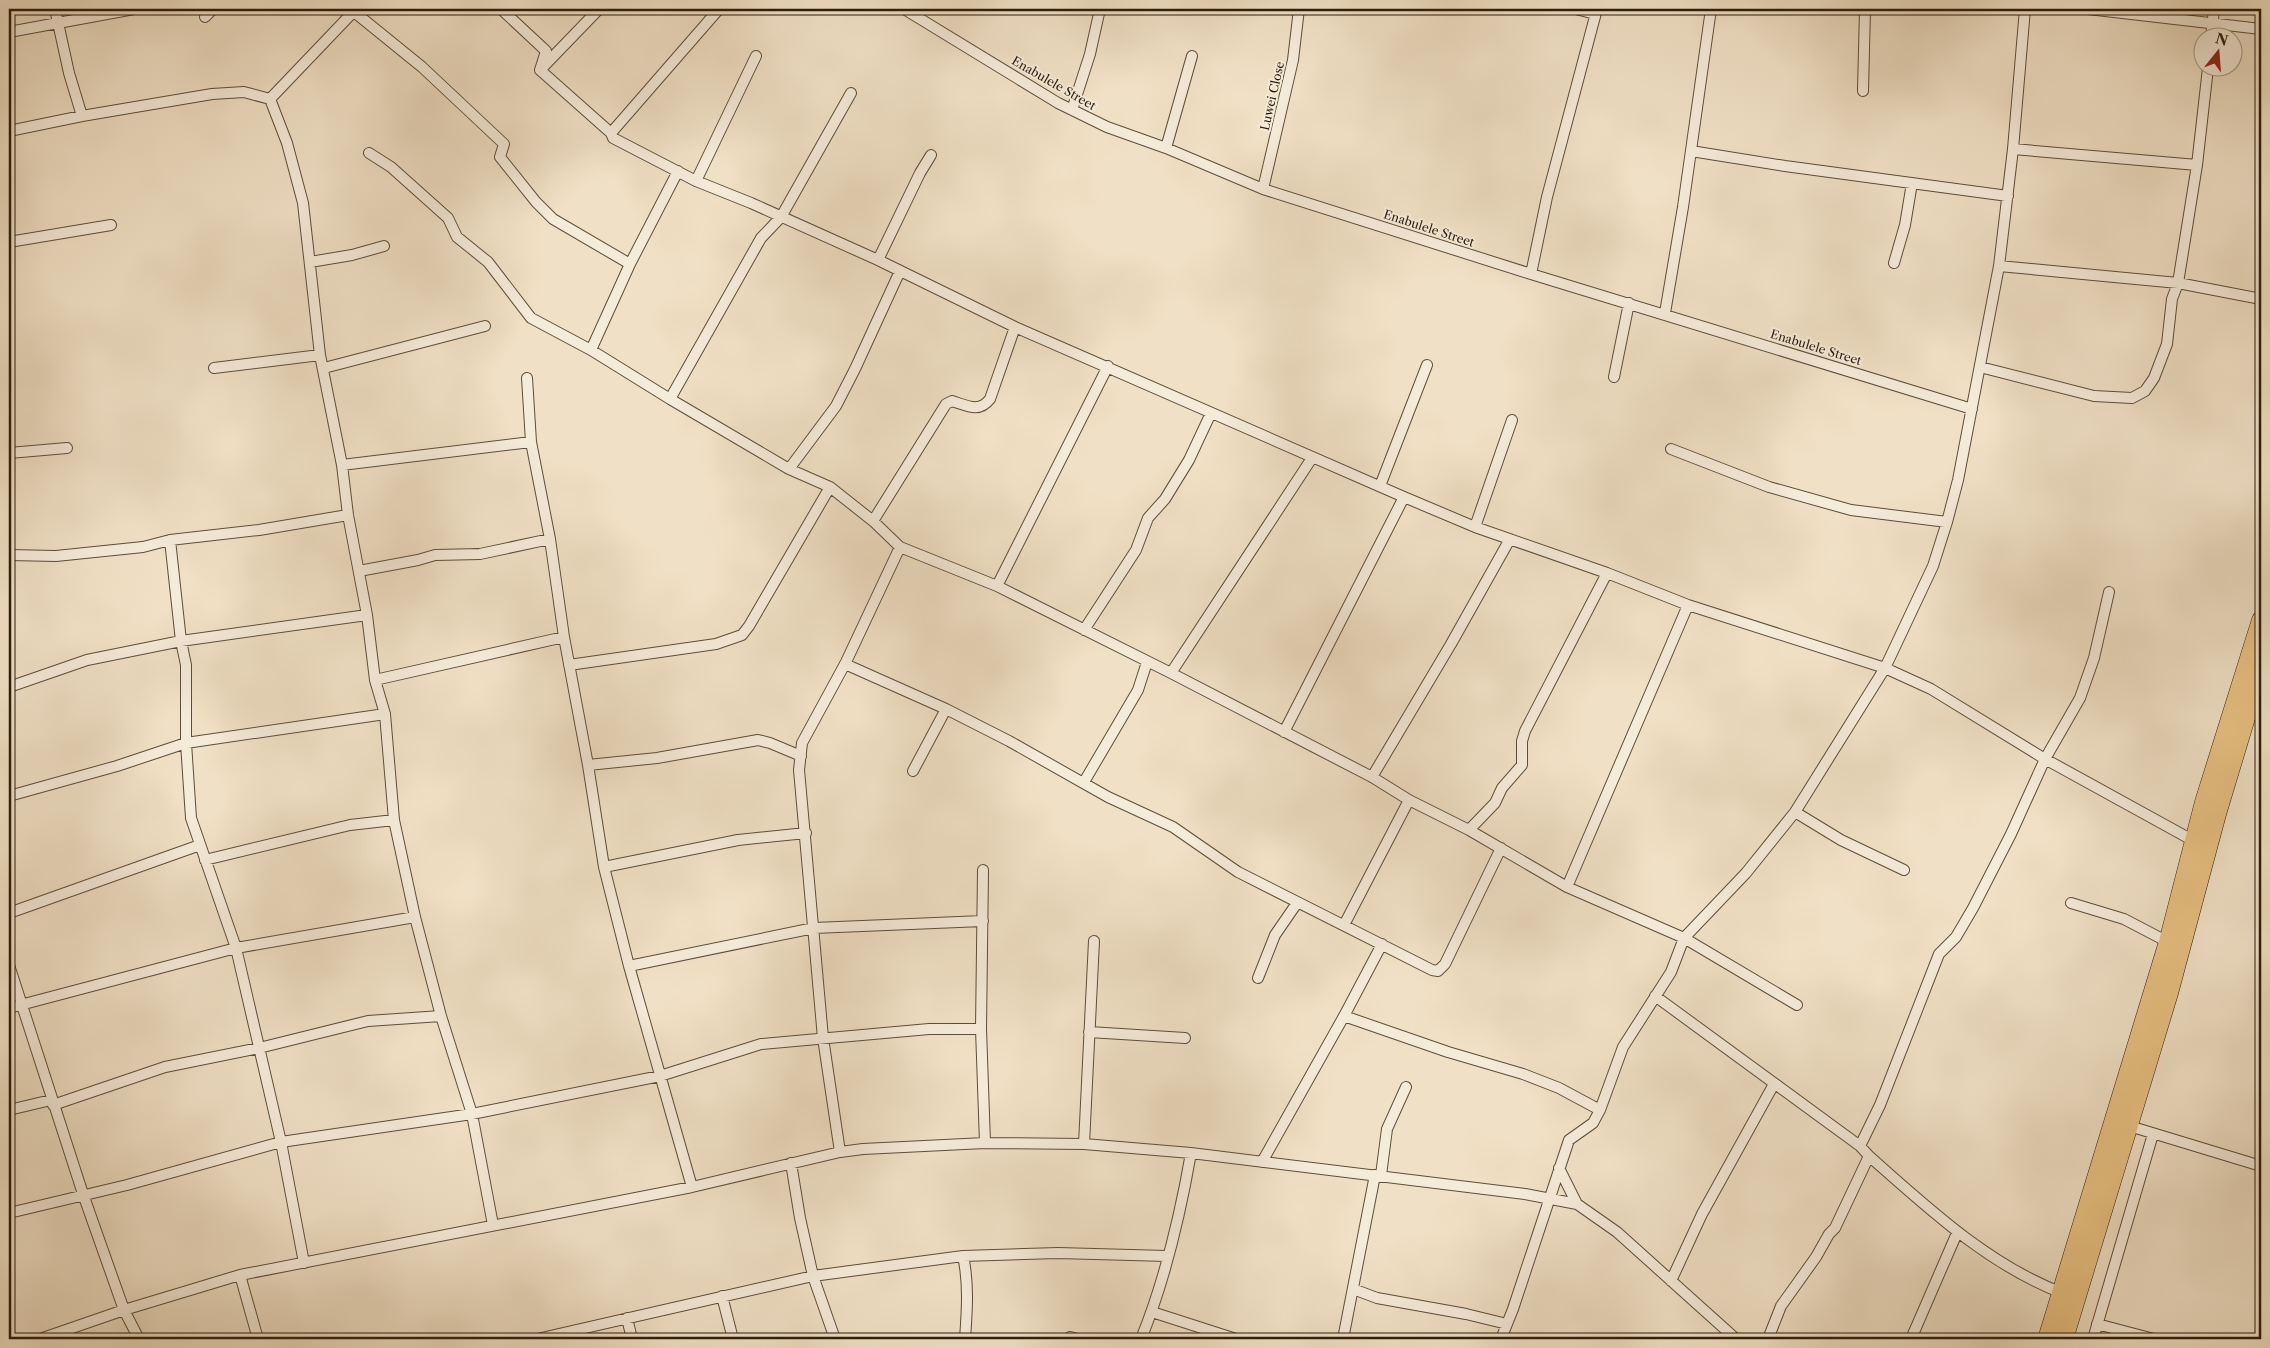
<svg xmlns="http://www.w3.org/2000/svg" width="2270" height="1348" viewBox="0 0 2270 1348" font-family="'Libre Caslon Text',serif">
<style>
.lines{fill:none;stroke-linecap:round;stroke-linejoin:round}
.street-casing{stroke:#5c4e3a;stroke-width:12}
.highway-casing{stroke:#2b1d0c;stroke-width:19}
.street{stroke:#f5ebd9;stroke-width:10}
.highway{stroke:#e8c082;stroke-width:18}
.labels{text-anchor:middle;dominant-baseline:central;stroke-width:4;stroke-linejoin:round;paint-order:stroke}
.street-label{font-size:12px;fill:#2b1d0c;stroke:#f5ebd9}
</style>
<rect width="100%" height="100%" fill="#f0e0c5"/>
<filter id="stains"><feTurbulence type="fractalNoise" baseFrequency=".004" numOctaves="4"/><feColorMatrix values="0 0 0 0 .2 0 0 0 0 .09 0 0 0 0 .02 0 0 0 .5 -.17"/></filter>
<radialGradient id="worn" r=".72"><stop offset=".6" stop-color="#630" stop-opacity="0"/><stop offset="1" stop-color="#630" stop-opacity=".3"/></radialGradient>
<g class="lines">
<g class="street-casing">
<path id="street" d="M55 9 69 73 82 116
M501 9 546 51 540 70 611 133 613 138 696 181 751 203 878 260 1015 327 1404 497 1475 527 1607 573 1688 605 1885 668 1931 689 2045 759 2194 841
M904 9 1058 103 1107 127 1166 148 1263 189 1531 274 1972 409
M1576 9 1595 14
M2088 9 2261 29
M353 11 422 67 504 144 500 157 536 202 553 219 630 264 678 171
M205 17 213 9
M9 32 134 9
M2211 38 2214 9
M543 67 599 9
M1863 91 1865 9
M270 99 356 9
M1072 110 1090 54 1100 9
M9 131 82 116 212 94 244 92 270 99 287 143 303 203 320 355 342 465 348 515 367 615 375 680 385 714 394 820 415 917 441 1016 472 1114 493 1225
M611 133 719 9
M1166 148 1192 56
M1691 151 1785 166 2008 196
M369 153 391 167 448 218 457 237 488 262 531 318 591 350 670 399 789 469 830 487 873 521 900 547 997 586 1171 673 1372 777 1409 800 1469 830 1567 887 1684 938 1797 1005
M2197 165 2208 68
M696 181 756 56
M1263 189 1293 60 1299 9
M9 242 111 225
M878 260 920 173 931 155
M310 262 352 255 384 246
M1894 263 1905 225 1912 183
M1999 266 2178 283 2261 299
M1531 274 1547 197 1597 9
M1665 313 1683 207 1711 9
M591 350 630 264
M1980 367 2094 396 2132 398 2145 391 2154 378 2167 344 2172 299 2178 283 2197 165 2013 149
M214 368 320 355
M324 368 485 326
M1614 377 1629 303
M527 378 531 442
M670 399 761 238 781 217 851 93
M1671 449 1769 487 1851 510 1947 522
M9 453 67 448
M342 465 531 442 550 539 564 637 588 765 604 867 629 966 692 1187
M789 469 836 406 855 369 900 271
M1380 486 1427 365
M873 521 946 404 952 401C968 406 979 413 990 399L1015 327
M1475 527 1512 420
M9 555 56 556 143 547 170 540 259 530 348 515
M359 571 418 560 435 555 480 554 550 539
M997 586 1108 366
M1084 630 1136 550 1148 518 1165 499 1189 460 1211 413
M845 664 946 709 1009 741 1108 797 1173 827 1238 872 1432 970 1438 971 1445 964 1501 848
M569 665 716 644 742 635 749 626 830 487
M1171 673 1312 458
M375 680 564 637
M9 687 87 660 181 641 367 615
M1284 732 1404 497
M588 765 657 758 758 740 770 743 801 756
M913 771 946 709
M1372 777 1451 644 1510 539
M1084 782 1138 690 1147 662
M9 796 117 766 186 743 385 714
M1795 812 1841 840 1904 870
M1469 830 1495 803 1502 788 1522 765V741L1525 731 1607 573
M205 860 350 825 394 820
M604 867 738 840 806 833
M983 870 981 1029 985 1143
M1567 887 1688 605
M2071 903 2124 919 2168 942
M9 913 200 845
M1344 925 1409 800
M9 965 83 1194 124 1310 139 1339
M629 966 814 928 983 921
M1258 978 1275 935 1297 903
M1655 996 1860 1146 1869 1156C1928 1208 1987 1264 2062 1293
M9 1008 236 948 415 917
M1344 1016 1448 1052 1523 1074 1559 1088 1600 1110
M1089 1032 1185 1038
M53 1105 165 1067 259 1048 368 1021 441 1016
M9 1110 51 1100
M2126 1125 2261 1166
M1084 1144 1094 941
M1860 1146 1880 1105 1939 954 1956 937 1973 908 2011 834 2045 759 2080 698 2094 658 2109 592
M840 1152 823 1038 799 770 802 743 846 662 900 547
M1262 1162 1344 1016 1382 944
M791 1163 800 1218 813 1276 835 1339
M1559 1168 1577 1204
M1381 1175 1387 1129 1406 1087
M9 1213 127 1185 281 1142 236 948 191 818 186 743V665L181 641 170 540
M963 1256 1058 1253 1167 1256
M304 1263 281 1142 472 1114 660 1076 761 1044 929 1029H981
M240 1275 258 1339
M1671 1281 1702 1214 1774 1084
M1353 1289 1377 1298 1466 1314 1507 1324
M722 1296 733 1339
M1152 1312 1236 1339
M627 1318 632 1339
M2097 1324 2154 1339
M1070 1337 1078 1339
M40 1339 124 1310 240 1275 692 1187 840 1152 863 1149 985 1143 1084 1144 1191 1153 1525 1194 1577 1204 1617 1232 1736 1339
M537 1339 813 1276 963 1256C969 1283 967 1311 965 1339
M1141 1339C1165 1280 1180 1216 1191 1153
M1343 1339 1375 1175
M1501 1339 1513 1309 1569 1140 1593 1123 1600 1110 1623 1047 1671 972 1684 938 1746 873 1795 812 1885 668 1933 566 1947 522 1958 480 1999 266 2013 149 2025 9
M1768 1339 1781 1306 1816 1257 1829 1234 1835 1228 1869 1156
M1911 1339 1957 1233
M2093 1339 2153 1134"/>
</g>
<g class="highway-casing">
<path id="highway" d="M2047 1339 2168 942 2204 802 2261 620
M2064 1339 2169 993 2217 814 2261 668"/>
</g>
<use href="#street" class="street"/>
<use href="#highway" class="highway"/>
</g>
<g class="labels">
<g class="street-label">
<text transform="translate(1054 83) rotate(30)">Enabulele Street</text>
<text transform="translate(1272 96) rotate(-77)">Luwei Close</text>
<text transform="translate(1429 228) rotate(18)">Enabulele Street</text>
<text transform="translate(1816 347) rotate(17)">Enabulele Street</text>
</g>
</g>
<rect width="2270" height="1348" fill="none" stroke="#f0e0c5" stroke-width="30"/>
<rect x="10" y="10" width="2250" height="1328" fill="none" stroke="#2b1d0c" stroke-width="2.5"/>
<rect x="15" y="15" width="2240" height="1318" fill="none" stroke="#2b1d0c"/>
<g transform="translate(2218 52) rotate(17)"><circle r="24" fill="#f5ebd9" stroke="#a49987"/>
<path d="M0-4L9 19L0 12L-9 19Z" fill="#8f2418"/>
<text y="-8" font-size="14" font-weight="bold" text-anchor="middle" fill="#2b1d0c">N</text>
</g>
<rect width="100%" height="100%" filter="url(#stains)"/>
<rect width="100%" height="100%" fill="url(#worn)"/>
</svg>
